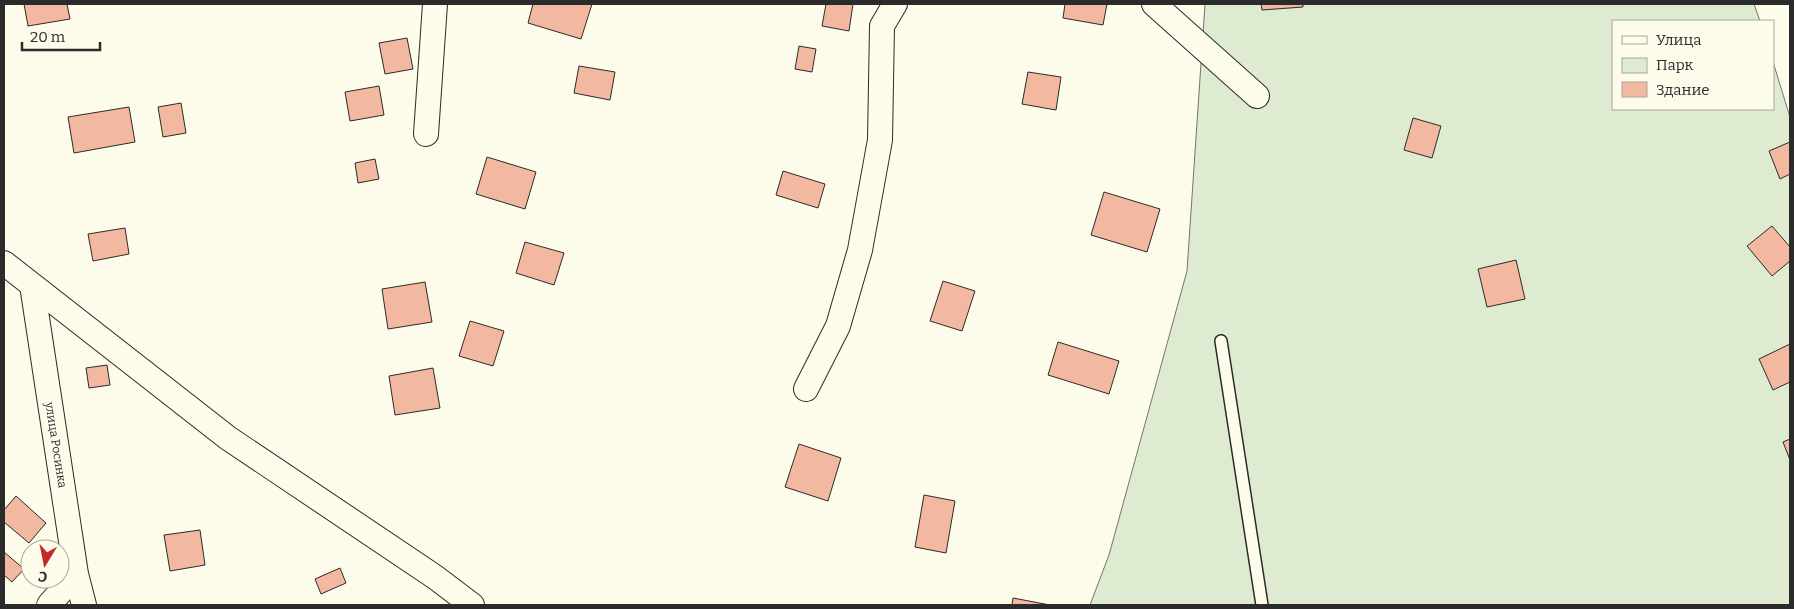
<svg xmlns="http://www.w3.org/2000/svg" width="1794" height="609" viewBox="0 0 1794 609" font-family="Bitter,serif">
<style>
.green{fill:#deebd1;stroke:#74746e}
.building{fill:#f2b8a0;stroke:#2b2b2b}
.lines{fill:none;stroke-linecap:round;stroke-linejoin:round}
.lane-casing{stroke:#2b2b2b;stroke-width:14}
.street-casing{stroke:#2b2b2b;stroke-width:26}
.lane{stroke:#fdfbea;stroke-width:11}
.street{stroke:#fdfbea;stroke-width:24}
.labels{text-anchor:middle;dominant-baseline:central;stroke-width:4;stroke-linejoin:round;paint-order:stroke}
.street-label{font-size:12px;fill:#2b2b2b;stroke:#fdfbea}
</style>
<rect width="100%" height="100%" fill="#fdfbea"/>
<path class="green" d="M1205 4H1754L1760 21H1613V109H1773V62L1790 117V605H1090L1109 555 1187 271Z"/>
<path class="building" d="M24 4H67L70 19 28 26Z
M533 4H592L581 39 528 23Z
M826 4H853L849 31 822 26Z
M1065 4H1107L1103 25 1063 18Z
M1261 4H1303V7L1262 10Z
M407 38 413 69 385 74 379 43Z
M799 46 816 49 812 72 795 69Z
M579 66 615 72 610 100 574 93Z
M1028 72 1061 77 1056 110 1022 104Z
M379 86 384 115 350 121 345 92Z
M181 103 186 133 163 137 158 107Z
M129 107 135 142 74 153 68 117Z
M1413 118 1441 126 1432 158 1404 150Z
M1790 142V174L1780 179 1769 151Z
M487 157 536 172 525 209 476 194Z
M375 159 379 179 358 183 355 163Z
M783 171 825 184 818 208 776 195Z
M1104 192 1160 209 1147 252 1091 235Z
M1772 226 1790 247V261L1772 276 1747 246Z
M125 228 129 254 93 261 88 234Z
M525 242 564 253 554 285 516 273Z
M1516 260 1525 299 1487 307 1478 269Z
M943 281 975 291 962 331 930 321Z
M425 282 432 322 388 329 382 289Z
M470 321 504 331 493 366 459 356Z
M1058 342 1119 361 1109 394 1048 375Z
M1790 344V382L1773 390 1759 359Z
M107 365 110 385 89 388 86 368Z
M433 368 440 408 395 415 389 376Z
M1790 439V460L1783 442Z
M799 444 841 458 828 501 785 487Z
M924 495 955 501 946 553 915 547Z
M16 496 46 523 29 543 4 522V510Z
M200 530 205 565 170 571 164 535Z
M4 552 24 569 12 582 4 575Z
M340 568 346 583 321 594 315 579Z
M1013 598 1050 605H1012Z"/>
<g class="lines">
<g class="lane-casing">
<path id="lane" d="M1221 341 1262 605"/>
</g>
<g class="street-casing">
<path id="street" d="M1154 4 1257 96
M426 134 435 4
M4 263 228 438 435 577 472 605
M32 285 76 574 84 605
M806 389 838 326 860 250 880 140 882 26 895 4
M49 605 76 574"/>
</g>
<use href="#lane" class="lane"/>
<use href="#street" class="street"/>
</g>
<g class="labels">
<g class="street-label">
<text transform="translate(56 445) rotate(81)">улица Росинка</text>
</g>
</g>
<rect width="1794" height="609" fill="none" stroke="#2b2b2b" stroke-width="10"/>
<rect x="1612" y="20" width="162" height="90" fill="#fdfbea" stroke="#a9a89e"/>
<rect x="1622" y="36" width="25" height="8" fill="#fdfbea" stroke="#a9a89e"/>
<text x="1656" y="45" font-size="15" fill="#2b2b2b">Улица</text>
<rect x="1622" y="58" width="25" height="15" fill="#deebd1" stroke="#a9a89e"/>
<text x="1656" y="70" font-size="15" fill="#2b2b2b">Парк</text>
<rect x="1622" y="82" width="25" height="15" fill="#f2b8a0" stroke="#a9a89e"/>
<text x="1656" y="95" font-size="15" fill="#2b2b2b">Здание</text>
<g transform="translate(45 564) rotate(190)"><circle r="24" fill="#fdfbea" stroke="#a9a89e"/>
<path d="M0-4L9 19L0 12L-9 19Z" fill="#c62828"/>
<text y="-8" font-size="14" font-weight="bold" text-anchor="middle" fill="#2b2b2b">С</text>
</g>
<path d="M22 42v8h78v-8" fill="none" stroke="#2b2b2b" stroke-width="2.5"/>
<text x="30" y="42" font-size="15" fill="#2b2b2b" stroke="#fdfbea" stroke-width="4" paint-order="stroke">20 m</text>
</svg>
